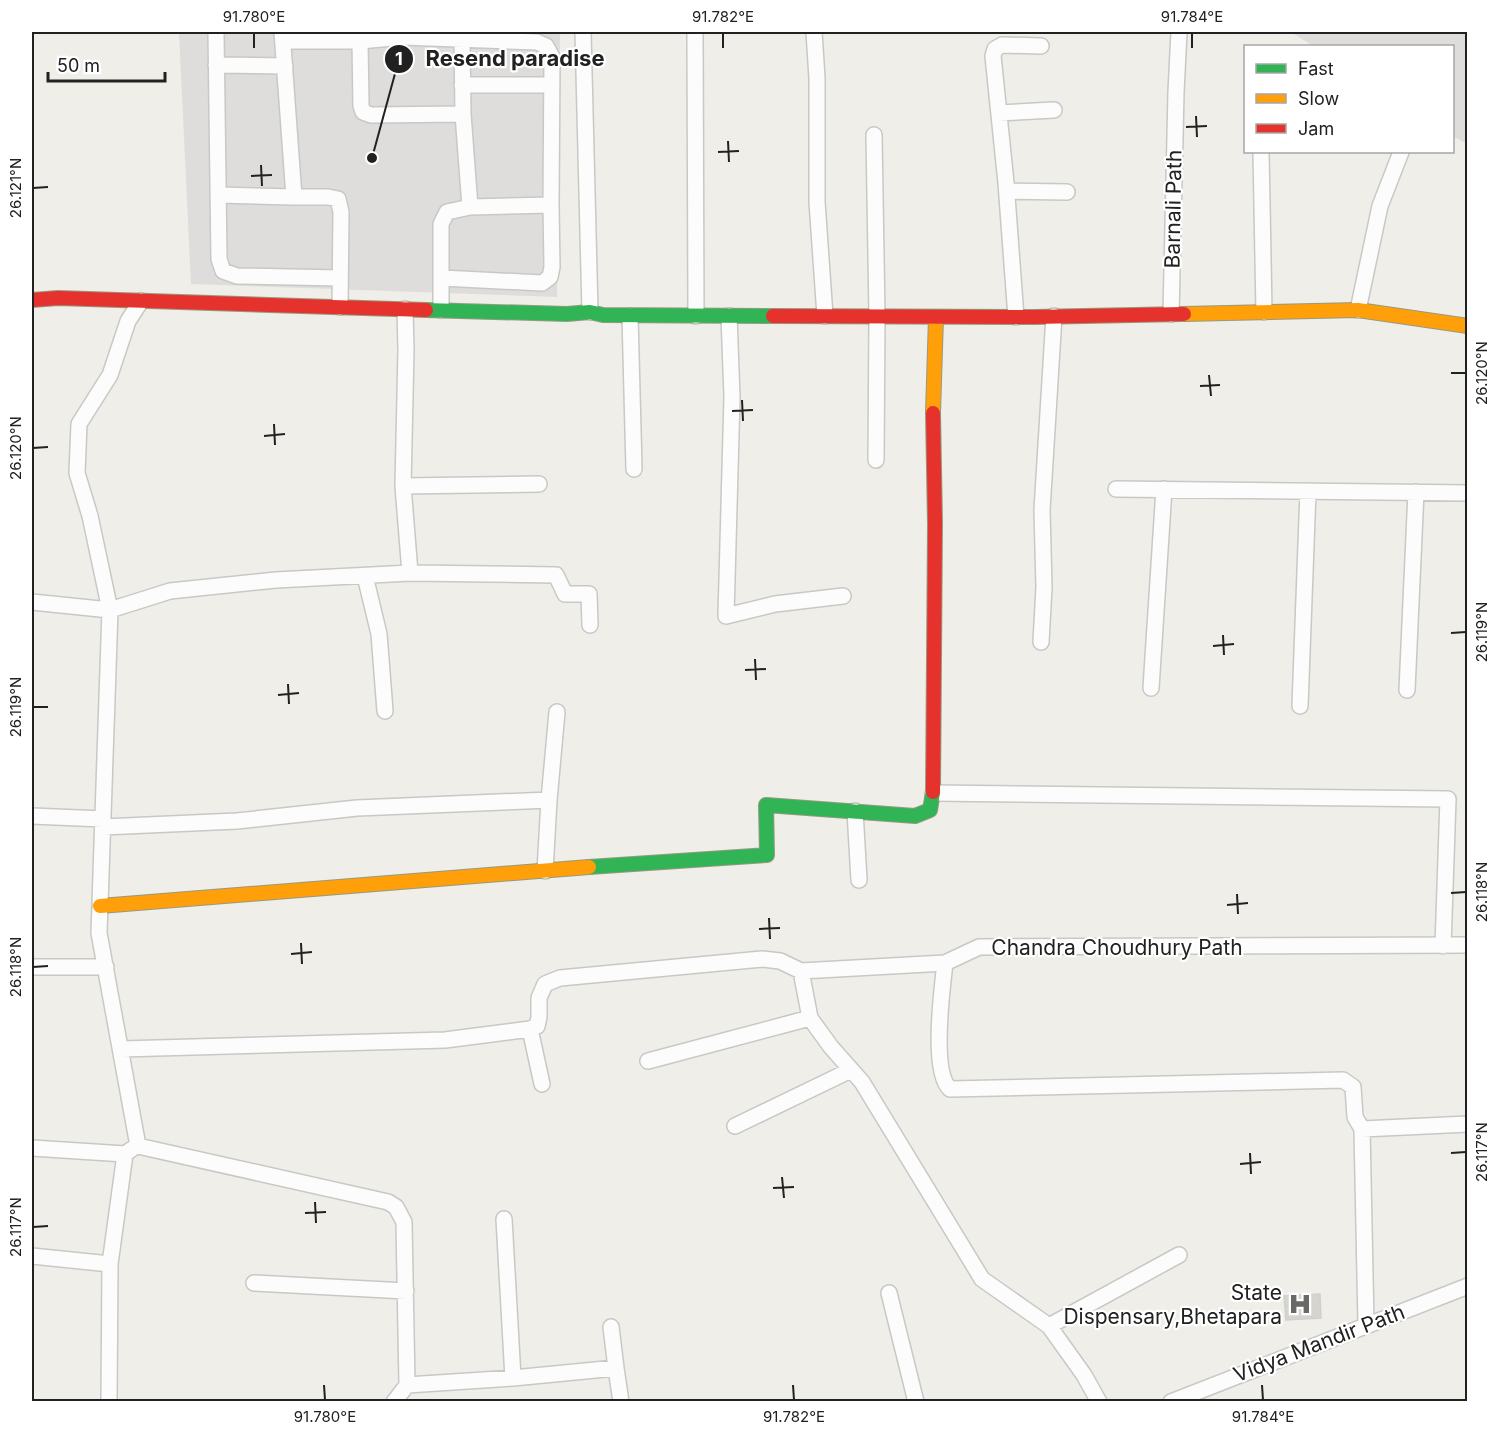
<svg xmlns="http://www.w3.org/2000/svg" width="1499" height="1433" viewBox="0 0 1499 1433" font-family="Inter,sans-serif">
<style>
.residential{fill:#dedddb}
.building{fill:#d6d4d0;stroke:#d2d0cb;stroke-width:1.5}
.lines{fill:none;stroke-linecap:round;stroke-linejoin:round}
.street-casing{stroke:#c8c8c5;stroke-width:18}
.fast-casing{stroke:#959a80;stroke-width:16}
.slow-casing{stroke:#959a80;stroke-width:16}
.jam-casing{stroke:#959a80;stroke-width:16}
.street{stroke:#fdfcfc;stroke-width:15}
.fast{stroke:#30b455;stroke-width:14}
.slow{stroke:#ff9f0a;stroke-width:14}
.jam{stroke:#e5322d;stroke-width:14}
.ticks{fill:none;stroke:#212121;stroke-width:2}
.labels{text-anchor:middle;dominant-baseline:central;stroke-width:4.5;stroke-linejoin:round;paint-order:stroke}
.street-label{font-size:21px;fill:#212121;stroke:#fff}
.poi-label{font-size:21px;fill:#212121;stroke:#fff;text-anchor:end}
.leader{fill:none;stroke:#212121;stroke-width:2}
.callout-dot{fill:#212121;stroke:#fff;stroke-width:2}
.mark-label{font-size:18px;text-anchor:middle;font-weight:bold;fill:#fff}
.callout-label{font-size:22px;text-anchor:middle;font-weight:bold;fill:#212121;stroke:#fff;stroke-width:4.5;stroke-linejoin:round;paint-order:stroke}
.neatline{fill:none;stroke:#212121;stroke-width:2}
.ticks-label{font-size:15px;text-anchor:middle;fill:#212121}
</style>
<rect width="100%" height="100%" fill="#efeee9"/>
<path class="residential" d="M179 32H560L557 297 191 284Z
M1291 32H1467V144L1453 136 1452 46H1313Z"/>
<path class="building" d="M1320 1294 1321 1318 1286 1320 1284 1296Z"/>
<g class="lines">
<g class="street-casing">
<path id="street" d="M216 32 219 259 223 271 237 276 340 278
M282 32 294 197H328L338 199 341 212 340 307
M402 32 403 37 537 42 546 46 552 57 551 205 552 267 550 277 542 283 442 278
M583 32 590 312
M695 32 696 316
M814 32 817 78V202L825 316
M283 41H360L361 106 363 112 371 115 463 114
M360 41 403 37
M216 65 285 66
M462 85H552
M999 113 1054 110
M874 135 877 316 876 460
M1261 152 1264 312
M1007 191 1067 192
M218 195 294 197
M470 207 551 205
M141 301 128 321 110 375 79 424 77 473 90 516 110 610 170 591 276 580 410 573 403 486 406 350 405 309
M441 310V224L447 212 470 207 463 114 462 38
M1358 310 1380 206 1401 152
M1171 314 1176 92 1179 32
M630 316 634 469
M729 316 732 397 726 616 775 604 843 596
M1016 317 1006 183 993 56 995 49 1002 45 1041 46
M403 486 539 484
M1116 489 1468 493
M410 573 556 575 565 594H589L590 625
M365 576 379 634 385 711
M32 602 110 610 99 933 138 1146 388 1202 396 1207 404 1222 407 1385 394 1402
M1041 642 1044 587 1042 510 1054 316
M1151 688 1164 489
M1407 690 1416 492
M1300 706 1308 491
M933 793 1448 799 1443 946
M855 811 859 880
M32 816 103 819
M103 827 237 821 357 808 549 800 557 712
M545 871 549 800
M945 963C942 989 931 1072 950 1089L1343 1080 1353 1087 1355 1117 1362 1129 1366 1324
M32 967H106
M530 1029 542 1084
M121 1049 445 1040 530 1029 537 1026 539 1017V998L545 984 560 978 762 959 780 961 801 971
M648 1061 810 1018
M735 1126 851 1070
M1362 1129 1468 1124
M32 1148 125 1154 132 1149
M504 1219 513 1378 616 1368 621 1402
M32 1256 110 1264
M254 1283 406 1291
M889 1293 916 1402
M1049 1326 1179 1255
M611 1327 616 1368
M407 1385 513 1378
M109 1402 110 1264 125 1154
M1099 1402 1084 1375 1049 1326 982 1279 862 1082 831 1047 810 1018 801 971 945 963 979 947 1468 945
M1171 1402 1468 1286"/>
</g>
<g class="fast-casing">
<path id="fast" d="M426 310 567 314 590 312 603 315 773 316
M589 867 767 855 766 805 915 816 930 810 933 792"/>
</g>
<g class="slow-casing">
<path id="slow" d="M1184 314 1358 310 1468 326
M933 413 936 317
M100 906 589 867"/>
</g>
<g class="jam-casing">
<path id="jam" d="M32 300 58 298 426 310
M773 316 1034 317 1184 314
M933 792 935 524 933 413"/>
</g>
<use href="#street" class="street"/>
<use href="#fast" class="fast"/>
<use href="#slow" class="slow"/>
<use href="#jam" class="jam"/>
</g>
<path class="ticks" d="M254 33V48M723 33V48M1192 33V48M1196 116 1197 137M1186 127 1207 126M728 141 729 162M718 152 739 151M261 165 262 186M251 176 272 175M33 188 48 187M1451 373H1466M1209 375 1211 396M1200 386 1220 385M742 400 743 421M732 411 753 410M274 424 275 445M264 436 285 434M33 448 48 447M1451 633 1466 632M1223 635 1224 655M1213 646 1234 644M755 659 756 680M745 670 766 669M288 684 289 704M278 695 299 693M33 707H48M1451 893 1466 892M1237 894 1238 914M1227 905 1248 903M769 918 770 939M759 929 780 928M301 943 302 964M291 954 312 952M33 967 48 966M1250 1153 1251 1174M1451 1153 1466 1152M1240 1164 1261 1162M782 1177 784 1198M773 1188 794 1187M315 1202 316 1223M305 1213 326 1212M33 1227 48 1226M324 1385 325 1400M793 1385 794 1400M1262 1385 1263 1400"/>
<defs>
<g id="hospital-bare" transform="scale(1.8)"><path d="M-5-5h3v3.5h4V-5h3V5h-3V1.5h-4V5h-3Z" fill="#696967" stroke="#fff" stroke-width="2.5" paint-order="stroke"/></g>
</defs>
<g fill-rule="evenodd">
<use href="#hospital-bare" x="1300" y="1304"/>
</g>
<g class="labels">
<g class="street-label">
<text transform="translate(1173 209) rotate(-89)">Barnali Path</text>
<text x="1117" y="947">Chandra Choudhury Path</text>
<text transform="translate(1319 1343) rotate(-21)">Vidya Mandir Path</text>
</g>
<g class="poi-label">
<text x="1282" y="1292">State<tspan x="1282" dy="24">Dispensary,Bhetapara</tspan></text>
</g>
</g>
<path class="leader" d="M372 158L399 59"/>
<g class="callout-dot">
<circle cx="372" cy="158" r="6"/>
<circle cx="399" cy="59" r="15"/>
</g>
<g class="mark-label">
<text x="399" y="65">1</text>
</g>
<g class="callout-label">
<text x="515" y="66">Resend paradise</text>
</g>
<rect width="1499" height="1433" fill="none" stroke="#ffffff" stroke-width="66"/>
<rect x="1244" y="45" width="210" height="108" fill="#ffffff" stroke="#a6a6a6" stroke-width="1.5"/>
<rect x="1256" y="64" width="30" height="9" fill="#30b455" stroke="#a6a6a6" stroke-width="1.5"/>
<text x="1298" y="75" font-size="18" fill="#212121">Fast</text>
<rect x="1256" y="94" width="30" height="9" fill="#ff9f0a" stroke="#a6a6a6" stroke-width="1.5"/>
<text x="1298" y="105" font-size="18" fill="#212121">Slow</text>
<rect x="1256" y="124" width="30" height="9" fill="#e5322d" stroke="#a6a6a6" stroke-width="1.5"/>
<text x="1298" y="135" font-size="18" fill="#212121">Jam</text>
<path d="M48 72v9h117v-9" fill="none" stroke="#212121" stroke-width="3"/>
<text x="57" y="72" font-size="18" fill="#212121" stroke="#ffffff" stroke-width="4.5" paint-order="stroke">50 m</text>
<rect x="33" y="33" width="1433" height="1367" class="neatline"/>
<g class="ticks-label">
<text x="254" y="22">91.780°E</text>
<text x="723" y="22">91.782°E</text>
<text x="1192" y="22">91.784°E</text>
<text transform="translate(16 188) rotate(-90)" y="5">26.121°N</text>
<text transform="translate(1482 373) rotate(-90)" y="5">26.120°N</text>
<text transform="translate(16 448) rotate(-90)" y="5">26.120°N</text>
<text transform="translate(1482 632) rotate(-90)" y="5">26.119°N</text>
<text transform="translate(16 707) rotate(-90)" y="5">26.119°N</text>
<text transform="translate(1482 892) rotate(-90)" y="5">26.118°N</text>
<text transform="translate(16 967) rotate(-90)" y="5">26.118°N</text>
<text transform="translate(1482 1152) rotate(-90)" y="5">26.117°N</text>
<text transform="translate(16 1227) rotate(-90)" y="5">26.117°N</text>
<text x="325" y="1422">91.780°E</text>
<text x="794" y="1422">91.782°E</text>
<text x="1263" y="1422">91.784°E</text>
</g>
</svg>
